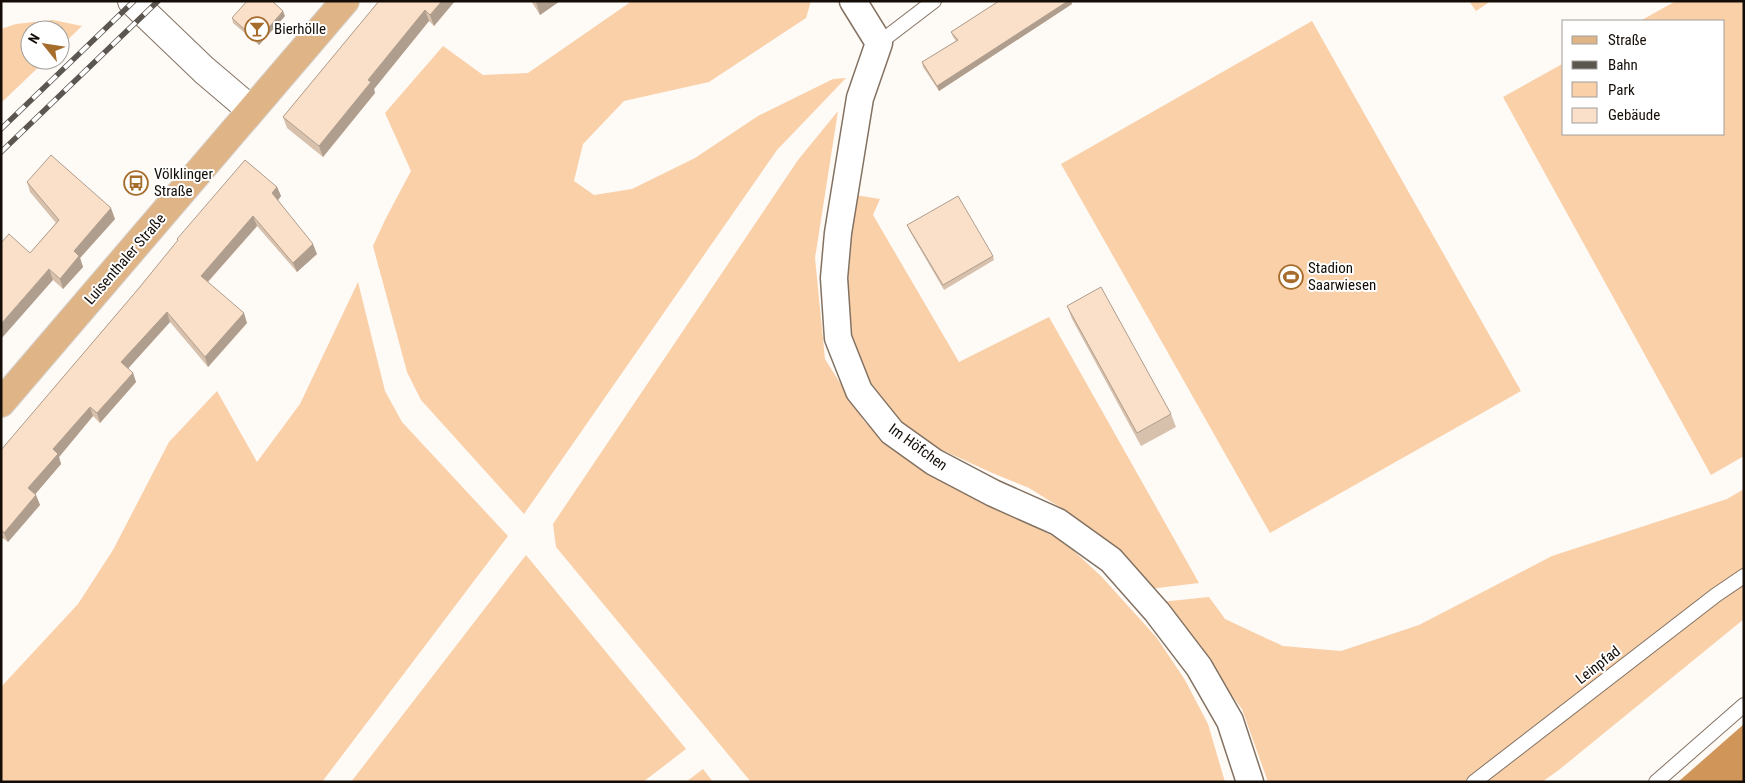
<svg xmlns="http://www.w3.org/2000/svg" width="1745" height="783" viewBox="0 0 1745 783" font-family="'Roboto Condensed',sans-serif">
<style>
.green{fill:#fad0a9}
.water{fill:#d09559}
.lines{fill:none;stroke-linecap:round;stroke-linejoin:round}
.service-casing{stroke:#837262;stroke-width:16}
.minor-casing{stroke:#837262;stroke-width:29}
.tertiary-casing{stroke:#837262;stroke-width:30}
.primary-casing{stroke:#d9d8d7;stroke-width:30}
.service{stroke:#fff;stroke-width:14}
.minor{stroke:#fff;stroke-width:26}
.tertiary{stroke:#fff;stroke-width:28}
.primary{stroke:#dfb588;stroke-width:28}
.rail-casing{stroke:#5c5650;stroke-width:5.5}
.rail{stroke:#fff;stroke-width:4;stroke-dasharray:11;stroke-linecap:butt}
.wall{fill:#d7c1ad}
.shaded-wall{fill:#af9d8d}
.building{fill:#fae0c9;stroke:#af9d8d}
.labels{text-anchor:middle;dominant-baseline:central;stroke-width:4;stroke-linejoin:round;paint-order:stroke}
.poi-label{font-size:15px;fill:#140d07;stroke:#fff;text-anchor:start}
.street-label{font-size:15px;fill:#140d07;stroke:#fff}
</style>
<rect width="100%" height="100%" fill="#fefaf6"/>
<path class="green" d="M632 1H811L806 18 709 82 624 101 583 144 574 181 594 195 632 189 695 158 758 116 833 79 846 78 777 150 524 514 421 400 407 372 373 246 386 218 411 171 385 113 443 46 483 75 528 73Z
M1469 1H1491L1476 11Z
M1676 1H1744V456L1711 475 1503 97 1564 63V134H1724V21H1640Z
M53 20 82 26 60 47V30H30V60H46L1 103V29L16 24Z
M1312 21 1521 391 1270 533 1061 164Z
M838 111 815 258 825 359 864 421 886 441 1001 509 1064 542 1101 576 1157 638 1185 680 1208 724 1225 782H751L556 547 553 524 798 160Z
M855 195 880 199 873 215 959 362 1049 317 1199 583 1149 589 1105 542 1066 511 1029 488 990 472 940 449 903 425 872 385 852 344 848 311V281Z
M358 282 385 391 402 422 508 536 322 782H1V687L78 604 113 550 169 442 217 391 257 462 300 404Z
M1744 489V619L1560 769 1542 782H1268L1242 709 1160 602 1209 597 1225 619 1283 646 1341 651 1419 625 1552 556 1727 499Z
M526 555 686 749 643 782H351Z
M703 769 713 782H686Z"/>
<path class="water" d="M1744 724V782H1678Z"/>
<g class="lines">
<g class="service-casing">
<path id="service" d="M879 43 934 1
M1474 782 1716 595 1744 576
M1656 782 1744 705"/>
</g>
<g class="minor-casing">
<path id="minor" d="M853 1 879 43 860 98 838 233 834 278 838 338 859 391 892 432 934 462 993 493 1058 522 1111 560 1157 612 1199 667 1230 721 1250 782"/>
</g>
<g class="tertiary-casing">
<path id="tertiary" d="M132 1 204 70 251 110"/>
</g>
<g class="primary-casing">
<path id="primary" d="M1 403 345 1"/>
</g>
<use href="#service" class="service"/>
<use href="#minor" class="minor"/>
<use href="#tertiary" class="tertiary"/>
<use href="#primary" class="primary"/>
<g class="rail-casing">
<path id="rail" d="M1 129 134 1
M1 152 158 1"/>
</g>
<use href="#rail" class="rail"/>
</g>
<path class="wall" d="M379 1H455L434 26 429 21 374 89 375 93 323 157 287 128 283 117Z
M531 1H560L540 15Z
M999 1H1071L1072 4 939 91 923 67 922 62 956 41 953 37 951 32Z
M285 16 259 45 233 23 232 18Z
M27 182 115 219 80 258 83 267 63 289 53 280 30 253 56 223 30 192Z
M277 187 281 196 278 200 317 254 297 272 257 226 208 282 247 323 208 367 170 322 128 368 133 373 136 382 100 423 93 416 59 457 61 464 35 494 40 505 8 542 3 538 1 540V450L139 288 178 241 177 239Z
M907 225 993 256 994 260 944 290 909 230Z
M1067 306 1171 414 1176 427 1141 446 1072 319Z"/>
<path class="shaded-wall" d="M442 1H455L434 26 430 15Z
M537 1H560L540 15 536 2Z
M1068 1H1071L1072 4 939 91 937 86Z
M425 10 429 21 374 89 375 93 323 157 319 146 368 80Z
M283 11 285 16 259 45 257 41Z
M277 187 281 196 276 203 272 193Z
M111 208 115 219 80 258 83 267 63 289 60 279 74 251Z
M253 216 257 226 204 286 201 276Z
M313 244 317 254 297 272 293 263Z
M49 269 53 280 1 339V324Z
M167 312 170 322 125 372 121 362Z
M244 313 247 323 208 367 205 357Z
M133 373 136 382 100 423 97 413Z
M90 407 93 416 59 457 61 464 32 498 28 488 53 449Z
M36 495 40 505 8 542 4 533Z
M1 532 3 538 1 540Z"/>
<path class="building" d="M247 1H272L283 11 257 41 232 18Z
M379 1H442L430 15 425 10 368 80 371 82 319 146 283 117Z
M999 1H1068L937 86 922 62 958 40 951 32Z
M51 155 111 208 74 251 79 256 60 279 49 269 1 324V243L9 234 30 253 59 220 27 182Z
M245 160 277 187 272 193 313 244 293 263 253 216 201 276 244 313 205 357 167 312 121 362 133 373 97 413 90 407 53 449 58 454 28 488 36 495 4 533 1 529V450L139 288 178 240 177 239Z
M958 196 993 256 943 285 907 225Z
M1101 287 1171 414 1137 433 1067 306Z"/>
<defs>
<g id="bar-ring" transform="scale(1.25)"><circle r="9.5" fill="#fff" stroke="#a66c2c" stroke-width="1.5"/><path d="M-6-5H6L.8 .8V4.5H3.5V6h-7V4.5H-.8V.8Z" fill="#a66c2c"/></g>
<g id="bus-ring" transform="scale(1.25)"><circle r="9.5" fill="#fff" stroke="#a66c2c" stroke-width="1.5"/><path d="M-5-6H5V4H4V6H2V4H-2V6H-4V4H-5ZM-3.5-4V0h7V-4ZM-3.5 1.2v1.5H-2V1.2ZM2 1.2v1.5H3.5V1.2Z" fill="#a66c2c"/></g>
<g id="stadium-ring" transform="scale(1.25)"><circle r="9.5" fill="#fff" stroke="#a66c2c" stroke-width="1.5"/><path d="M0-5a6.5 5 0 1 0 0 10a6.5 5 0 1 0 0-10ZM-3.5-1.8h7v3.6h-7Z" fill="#a66c2c"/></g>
</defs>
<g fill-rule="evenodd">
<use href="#bar-ring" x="257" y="29"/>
<use href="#bus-ring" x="136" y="183"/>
<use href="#stadium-ring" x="1291" y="277"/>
</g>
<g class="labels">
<g class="poi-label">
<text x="274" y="29">Bierhölle</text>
<text x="154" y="174">Völklinger<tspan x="154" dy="17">Straße</tspan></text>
<text x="1308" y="268">Stadion<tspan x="1308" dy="17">Saarwiesen</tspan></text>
</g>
<g class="street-label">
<text transform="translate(125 259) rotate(-49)">Luisenthaler Straße</text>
<text transform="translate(918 447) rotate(36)">Im Höfchen</text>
<text transform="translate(1598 665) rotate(-38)">Leinpfad</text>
</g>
</g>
<rect width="1745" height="783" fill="none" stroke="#140d07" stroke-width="5"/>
<rect x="1562" y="20" width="162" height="115" fill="#ffffff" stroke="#a19e9c"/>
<rect x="1572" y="36" width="25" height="8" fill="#dfb588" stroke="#a19e9c"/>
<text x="1608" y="45" font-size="15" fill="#140d07">Straße</text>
<rect x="1572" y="61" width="25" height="8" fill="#5c5650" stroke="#a19e9c"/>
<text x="1608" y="70" font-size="15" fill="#140d07">Bahn</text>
<rect x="1572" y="82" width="25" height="15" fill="#fad0a9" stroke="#a19e9c"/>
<text x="1608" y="95" font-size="15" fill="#140d07">Park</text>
<rect x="1572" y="108" width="25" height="15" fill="#fae0c9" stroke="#a19e9c"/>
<text x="1608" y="120" font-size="15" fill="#140d07">Gebäude</text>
<g transform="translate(45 45) rotate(300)"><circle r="24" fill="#ffffff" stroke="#a19e9c"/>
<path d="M0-4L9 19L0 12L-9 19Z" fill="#a66c2c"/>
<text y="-8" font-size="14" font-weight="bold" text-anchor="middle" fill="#140d07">N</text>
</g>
</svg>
